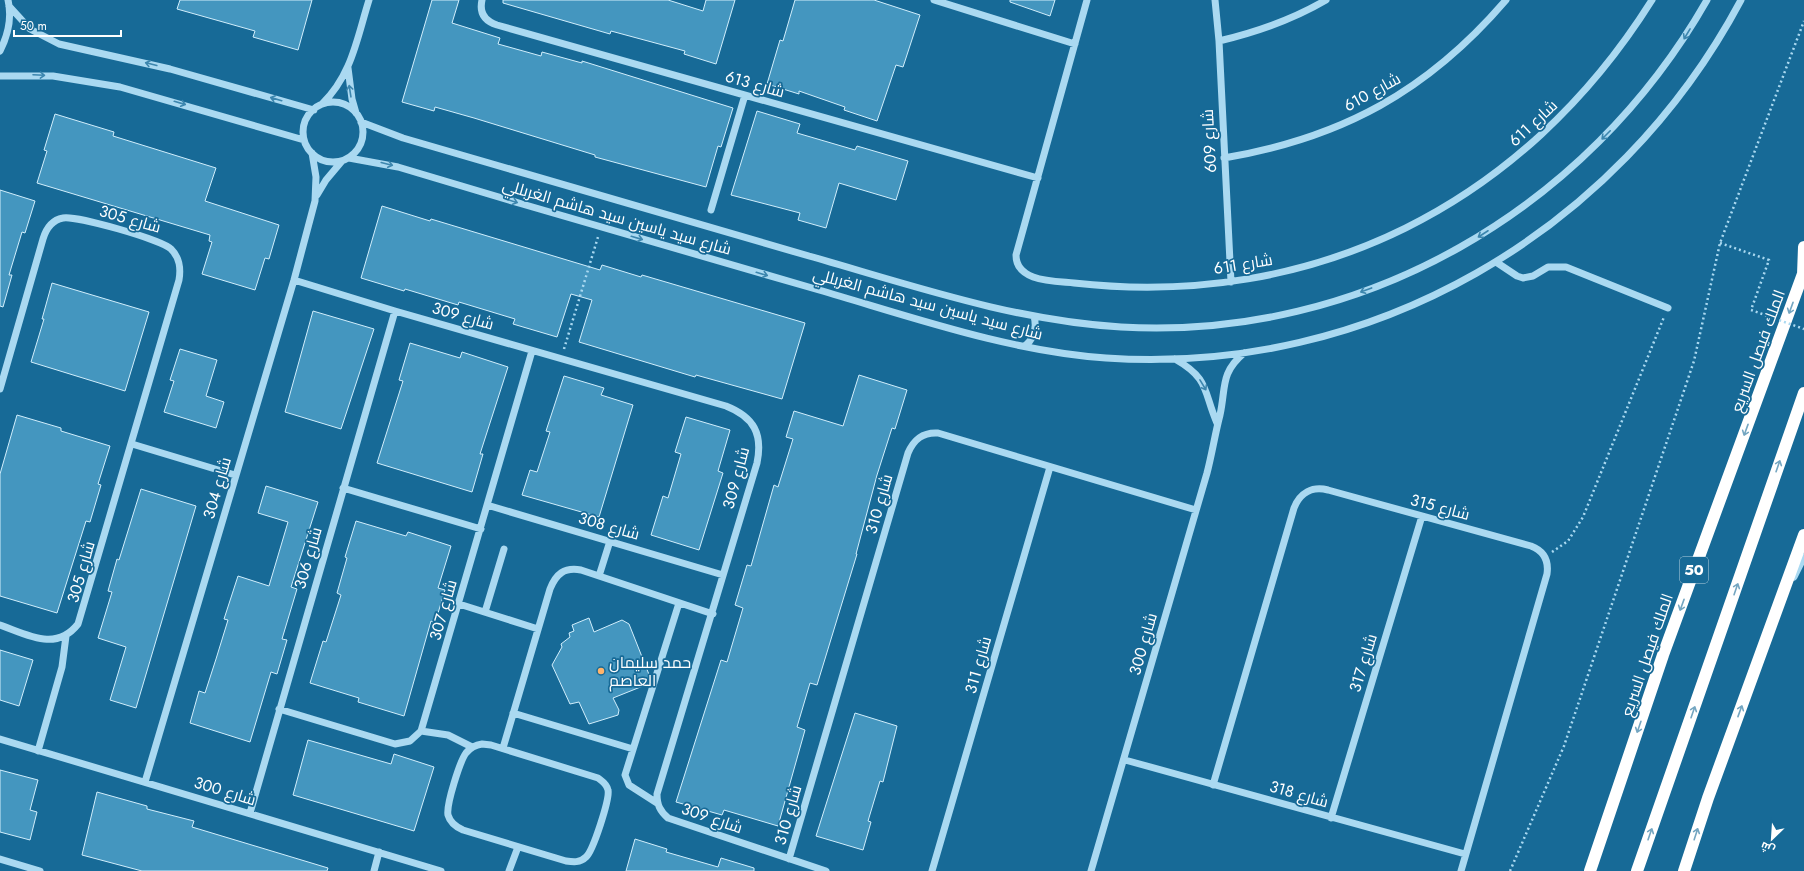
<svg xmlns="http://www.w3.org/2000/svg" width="1804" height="871" viewBox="0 0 1804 871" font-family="Jost,Cairo,sans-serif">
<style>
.building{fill:#4496bf;stroke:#d1eefc}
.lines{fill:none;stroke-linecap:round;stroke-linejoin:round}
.path{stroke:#aad9f1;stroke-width:2.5;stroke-dasharray:2 3;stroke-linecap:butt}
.minor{stroke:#aad9f1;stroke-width:7}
.highway{stroke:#fff;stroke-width:12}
.path-bridge{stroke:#aad9f1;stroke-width:2.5;stroke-dasharray:2 3;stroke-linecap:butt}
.oneway{stroke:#3c86ae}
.oneway2{stroke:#74a6c1}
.poi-dot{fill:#ffb46a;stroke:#176a97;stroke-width:1.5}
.labels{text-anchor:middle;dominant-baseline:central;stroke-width:3.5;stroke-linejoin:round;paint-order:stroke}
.shield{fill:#176a97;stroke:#b9d2e0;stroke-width:1}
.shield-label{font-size:15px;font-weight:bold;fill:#fff}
.street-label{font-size:16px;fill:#fff;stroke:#176a97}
.poi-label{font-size:16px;fill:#fff;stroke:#176a97;text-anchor:start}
</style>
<rect width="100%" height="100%" fill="#176a97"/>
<path class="building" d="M180 0H312L298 50 253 37 255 31 177 9Z
M432 0H459L452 23 500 38 498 44 541 56 542 52 582 63V61L733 108 721 147 718 146 706 187 595 157V155L474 118 435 107 434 111 402 102Z
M503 0H668L703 11 706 0H735L716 64 684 54 685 51 611 31 610 34 503 3Z
M795 0H874L920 15 903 67 896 65 877 121 844 110 845 107 799 91V94L767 84 780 40 783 41Z
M1010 0H1055L1050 16 1010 2Z
M757 111 800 124 797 133 855 150 857 146 908 161 896 200 839 183 826 228 798 220 800 213 731 195Z
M55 114 114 132 113 136 216 168 205 201 279 225 269 259 265 258 255 290 202 274 212 242 209 241 210 235 37 183 47 151 44 150Z
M0 190 35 201 25 233 22 232 9 275H12L3 307 0 306Z
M382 206 430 221 431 219 600 270 602 265 641 277 642 275 805 323 782 399 696 375 695 377 579 342 592 300 571 294 557 337 513 324 515 319 459 302 458 305 405 289 404 291 361 278Z
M52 283 149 312 125 391 31 362 44 319H42Z
M313 311 374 329 341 429 285 412Z
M410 343 460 358 462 352 508 367 480 454H483L472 492 377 463 403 381 399 380Z
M180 349 217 360 206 396 224 402 216 428 164 412 174 381 170 380Z
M859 375 907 390 895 429 892 428 877 475 856 554H857L817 685 810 683 797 727 805 730 778 826 724 810 722 815 676 802 721 660 727 662 743 608 735 605 747 565 751 566 774 485 778 487 793 439 786 437 794 411 843 426Z
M564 376 604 388 601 395 633 405 599 517 522 495 530 470 537 472 550 432 546 431Z
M17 415 61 428V431L110 446 98 484 101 485 90 522 86 521 57 613 0 596V474Z
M686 417 730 430 718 471 723 473 699 550 651 535 663 496 668 498 681 454 675 452Z
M266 486 318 502 291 587 297 589 282 639 287 640 277 674 271 672 250 742 190 723 199 691 205 693 216 659 228 620 224 619 238 576 269 586 288 522 258 513Z
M141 489 196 506 136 708 110 700 126 647 98 638 112 592 108 591 117 559 119 560Z
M356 521 406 536 408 532 451 546 438 588 445 590 435 623 431 621 404 716 358 702 359 698 310 683 323 641 326 642 341 595 337 593 347 558 345 557Z
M589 618 594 632 622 620 629 624 650 677 648 684 613 698 619 710 618 715 589 724 579 702 570 704 552 665 562 647 561 644 570 637 569 633 574 631 572 625Z
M0 650 33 660 19 706 0 700Z
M855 713 897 726 883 782 880 781 868 821 871 822 863 850 816 836Z
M308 740 391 764 394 754 434 767 414 831 293 795Z
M0 770 38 780 30 810 37 812 30 840 0 832Z
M97 792 147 806V809L194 821 192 827 328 868 327 871H142L82 855Z
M635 839 667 849 666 852 718 867 721 858 754 868V871H626Z"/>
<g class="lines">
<path class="path" d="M1720 243 1769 260 1751 310
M564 349 598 237
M1552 552 1568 541 1583 517 1664 317
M1510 871 1564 746 1694 361 1720 243 1804 21"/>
<path class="minor" d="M482 0C479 13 485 21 497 25L1038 178
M934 0 1075 44
M1087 0 1016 255C1016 282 1054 281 1074 283 1315 310 1524 204 1652 0
M1215 0 1219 41 1231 282
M9 6 30 29 59 44 170 69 314 110
M1219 41C1257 32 1292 20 1326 0
M0 51C8 35 12 17 8 0
M348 68 352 99 356 113
M0 76H53L120 87 304 140
M303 132a30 30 0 1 1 60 0a30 30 0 1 1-60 0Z
M322 104C352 75 357 38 369 0
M361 122 403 138C539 178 674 217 809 256 911 285 1015 321 1121 327 1363 341 1588 209 1707 0
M349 158 398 167C538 209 678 250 819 290 912 317 1008 351 1106 358 1371 376 1617 233 1741 0
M1224 158C1342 138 1428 91 1506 0
M317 195 326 180 342 161
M711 210 745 95
M1496 262 1517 276 1523 278 1533 276 1548 267H1566L1668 308
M294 280 395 311 726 406C754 417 763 434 757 463L657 794C657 805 660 811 668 818L826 871
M1025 346C1035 338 1037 328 1034 316
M1175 359C1210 379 1203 391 1217 423
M0 389 43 239C46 229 52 220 63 218 75 215 163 240 171 249 180 258 181 268 179 280L78 624C56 652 28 635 0 625
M132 444 235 475
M343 488 481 529
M487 505 723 575
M599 576 610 541
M1794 577 1804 557
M459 604 538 629
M485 612 504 549
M279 709 395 744 410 741 421 731 532 351
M513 713 633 749
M421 731 448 735 472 747
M0 739 441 871
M482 744 491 745 598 778C602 781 607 784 608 790 610 799 593 851 586 857 580 863 573 862 566 861L463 830C456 827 450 822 448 815 446 805 460 761 466 753 470 748 475 745 482 744Z
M503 748 550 589C556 574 564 567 581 570L713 614
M38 751 62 667 66 636
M1125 760 1465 854
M145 782 294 280 315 201 316 177 312 153
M1213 785 1294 508C1300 493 1312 486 1328 490L1531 546C1544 551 1549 560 1547 574L1461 871
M657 803 629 785 625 775 679 603
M250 813 395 311
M1331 818 1422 516
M0 859 40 871
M789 859 908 453C914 439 923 432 938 433L1196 510
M374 871 379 852
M509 871 518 847
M932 871 1050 467
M1091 871 1207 473C1212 454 1215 434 1220 415 1226 388 1220 373 1244 353"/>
<path class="highway" d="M1803 275 1804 247
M1590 871 1663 655 1804 271
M1637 871 1804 393
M1684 871 1708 798 1804 535"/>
<path class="path-bridge" d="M1751 310 1804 329"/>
</g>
<defs><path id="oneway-shaft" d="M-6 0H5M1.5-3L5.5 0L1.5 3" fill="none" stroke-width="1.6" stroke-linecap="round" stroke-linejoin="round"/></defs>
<g class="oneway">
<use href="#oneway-shaft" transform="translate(1687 34) rotate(121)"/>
<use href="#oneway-shaft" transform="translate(151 64) rotate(-166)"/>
<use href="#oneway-shaft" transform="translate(39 75) rotate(3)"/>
<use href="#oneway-shaft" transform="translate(350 91) rotate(-99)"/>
<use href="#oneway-shaft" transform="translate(276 99) rotate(-164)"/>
<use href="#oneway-shaft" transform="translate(180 103) rotate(16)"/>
<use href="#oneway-shaft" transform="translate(1606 135) rotate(135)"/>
<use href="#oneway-shaft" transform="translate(387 164) rotate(14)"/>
<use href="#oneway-shaft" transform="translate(512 201) rotate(17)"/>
<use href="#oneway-shaft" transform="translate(1483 234) rotate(147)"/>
<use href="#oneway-shaft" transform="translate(637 238) rotate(16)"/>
<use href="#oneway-shaft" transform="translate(762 274) rotate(16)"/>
<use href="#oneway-shaft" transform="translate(1366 290) rotate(160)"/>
<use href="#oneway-shaft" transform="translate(1203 385) rotate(59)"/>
</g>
<g class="oneway2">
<use href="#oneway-shaft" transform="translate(1791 308) rotate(110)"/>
<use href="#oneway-shaft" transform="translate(1746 430) rotate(110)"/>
<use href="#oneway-shaft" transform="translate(1778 466) rotate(-71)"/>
<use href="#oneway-shaft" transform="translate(1736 589) rotate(-71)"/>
<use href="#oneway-shaft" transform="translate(1682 605) rotate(110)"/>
<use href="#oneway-shaft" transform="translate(1740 711) rotate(-70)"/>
<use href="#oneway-shaft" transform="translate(1693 712) rotate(-71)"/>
<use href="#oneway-shaft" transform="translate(1639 727) rotate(109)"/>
<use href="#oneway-shaft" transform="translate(1650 834) rotate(-71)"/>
<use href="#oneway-shaft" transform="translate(1696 834) rotate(-72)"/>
</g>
<circle class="poi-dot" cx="601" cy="671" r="4"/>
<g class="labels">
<rect class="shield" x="1680" y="557" width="28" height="26" rx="3"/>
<g class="shield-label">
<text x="1694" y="570">50</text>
</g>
<g class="street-label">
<text transform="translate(755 84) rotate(16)">شارع 613</text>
<text transform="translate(1372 92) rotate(-29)">شارع 610</text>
<text transform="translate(1533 123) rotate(-43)">شارع 611</text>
<text transform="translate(1209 141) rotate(-93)">شارع 609</text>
<text transform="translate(617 217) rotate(16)">شارع سيد ياسين سيد هاشم الغربللي</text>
<text transform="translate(130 219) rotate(16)">شارع 305</text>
<text transform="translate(1243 264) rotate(-9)">شارع 611</text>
<text transform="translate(928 304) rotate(15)">شارع سيد ياسين سيد هاشم الغربللي</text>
<text transform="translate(463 316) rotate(16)">شارع 309</text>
<text transform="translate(1758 351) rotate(-70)">الملك فيصل السريع</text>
<text transform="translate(736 478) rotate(-75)">شارع 309</text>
<text transform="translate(217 488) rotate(-74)">شارع 304</text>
<text transform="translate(879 504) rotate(-74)">شارع 310</text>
<text transform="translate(1440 507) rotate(15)">شارع 315</text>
<text transform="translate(609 526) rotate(16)">شارع 308</text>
<text transform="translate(308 558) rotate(-74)">شارع 306</text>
<text transform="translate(81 572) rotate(-74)">شارع 305</text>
<text transform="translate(443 610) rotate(-74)">شارع 307</text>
<text transform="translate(1143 644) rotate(-74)">شارع 300</text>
<text transform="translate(1647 655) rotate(-71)">الملك فيصل السريع</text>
<text transform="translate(1363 663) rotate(-73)">شارع 317</text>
<text transform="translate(978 665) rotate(-74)">شارع 311</text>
<text transform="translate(225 791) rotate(17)">شارع 300</text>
<text transform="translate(1299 794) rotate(16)">شارع 318</text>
<text transform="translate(788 815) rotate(-74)">شارع 310</text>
<text transform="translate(712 818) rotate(19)">شارع 309</text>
</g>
<g class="poi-label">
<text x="609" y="662">حمد سليمان<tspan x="609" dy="18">العاصم</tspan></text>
</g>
</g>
<g transform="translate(1772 839) rotate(205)" stroke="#176a97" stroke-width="3" paint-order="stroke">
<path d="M0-3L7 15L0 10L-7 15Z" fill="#ffffff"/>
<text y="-6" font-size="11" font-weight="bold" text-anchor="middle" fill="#ffffff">ش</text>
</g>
<path d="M14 30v6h107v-6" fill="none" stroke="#ffffff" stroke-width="2"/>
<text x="20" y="30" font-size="12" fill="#ffffff" stroke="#176a97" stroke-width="3" paint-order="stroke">50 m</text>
</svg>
